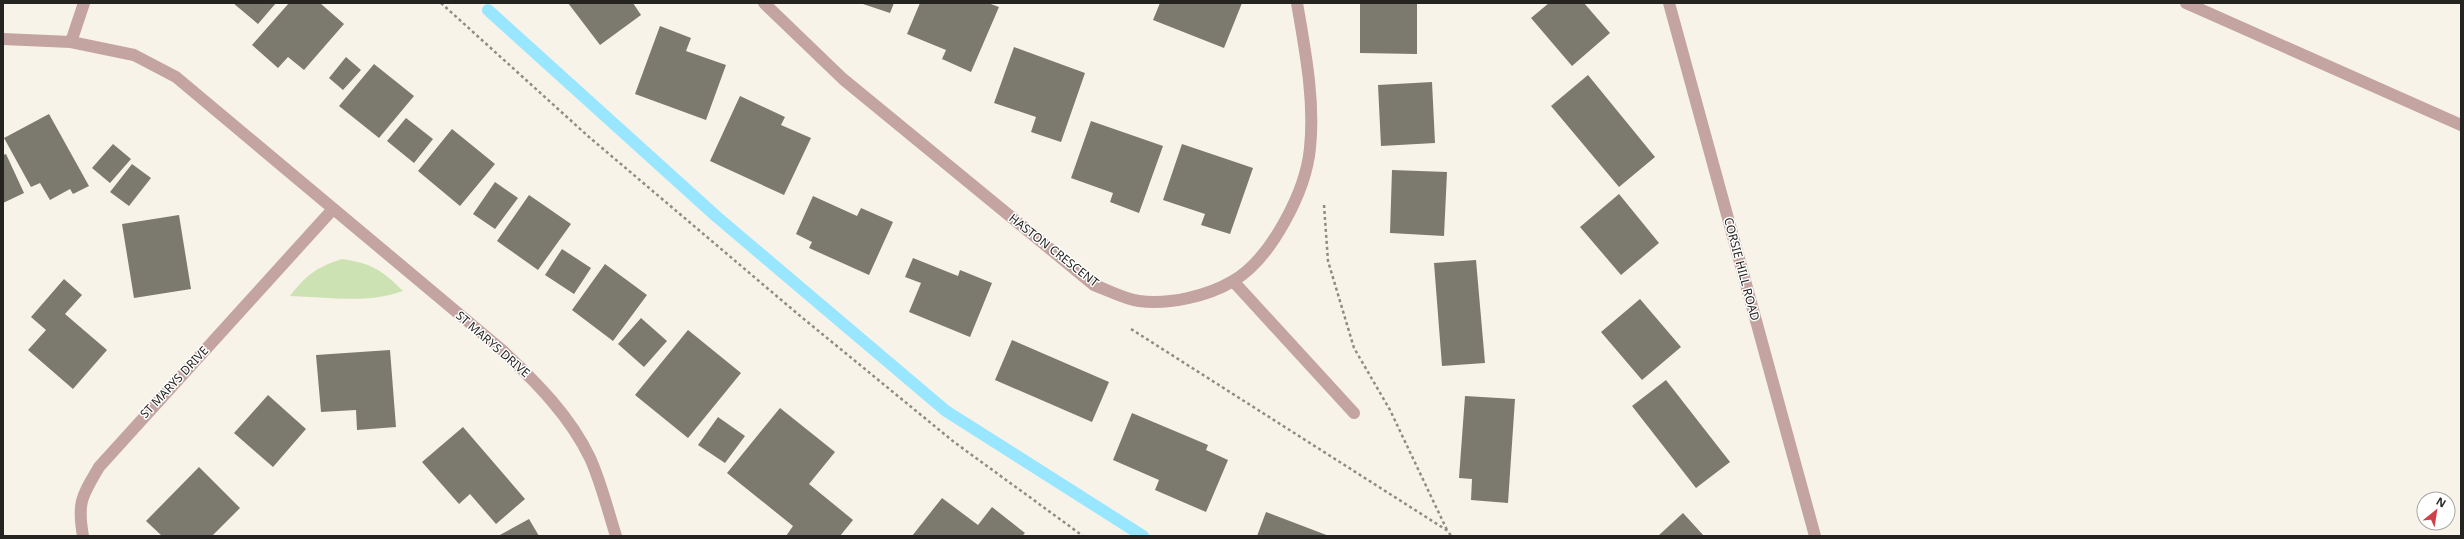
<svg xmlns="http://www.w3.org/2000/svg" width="2464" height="539" viewBox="0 0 2464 539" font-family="'Noto Sans',sans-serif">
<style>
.green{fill:#cde2b2}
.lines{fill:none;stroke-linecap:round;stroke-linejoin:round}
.stream{stroke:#98e6ff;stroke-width:12}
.building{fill:#7c796f}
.path{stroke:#8f8c85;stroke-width:2.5;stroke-dasharray:3 3;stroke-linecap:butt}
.minor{stroke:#c3a4a0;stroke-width:12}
.labels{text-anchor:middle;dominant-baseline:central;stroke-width:3;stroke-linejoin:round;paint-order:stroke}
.street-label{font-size:12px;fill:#252420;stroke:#fff}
</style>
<rect width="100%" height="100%" fill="#f8f3e8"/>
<path class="green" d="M342 259C371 263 382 270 403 291 368 304 327 297 290 296 306 275 317 267 342 259Z"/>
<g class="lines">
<path class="stream" d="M488 10 717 217 946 411 1143 536"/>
</g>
<path class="building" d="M233 3H276L258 24Z
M289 3H320L344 24 304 70 288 57 278 68 252 45Z
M568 3H633L641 15 600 45Z
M860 3H894L890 13Z
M920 3H988L999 7 971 72 942 59 946 50 907 34Z
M1160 3H1242L1224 48 1153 20Z
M1360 3H1417V54L1360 53Z
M1549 3H1584L1610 33 1572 66 1531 18Z
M660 26 691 38 686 51 726 65 706 120 635 94Z
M1014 47 1085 73 1061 142 1031 132 1036 117 994 103Z
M346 57 361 70 343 90 329 78Z
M374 64 414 96 379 138 339 106Z
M1588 75 1655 157 1619 187 1551 106Z
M1432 82 1435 143 1381 146 1378 85Z
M740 96 785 117 781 125 811 138 784 195 710 161Z
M49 114 89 186 73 194 70 189 50 200 40 183 31 187 4 138Z
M406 118 433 139 414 163 387 141Z
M1091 121 1163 146 1139 213 1110 202 1113 193 1071 178Z
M452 129 495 164 460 206 418 171Z
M113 144 131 159 110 183 92 168Z
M1182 144 1253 168 1230 234 1201 225 1205 214 1163 200Z
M6 154 24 193 3 203V155Z
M132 164 151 178 129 206 110 192Z
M1392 170 1447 172 1444 236 1390 233Z
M495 182 518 198 495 229 473 214Z
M1619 194 1659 243 1621 275 1580 227Z
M529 195 571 224 538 270 497 241Z
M813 196 857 216 861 208 893 222 869 275 809 248 812 242 796 234Z
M179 215 191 289 134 298 122 224Z
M562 249 591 268 574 294 545 275Z
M913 258 958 276 960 270 992 283 970 337 909 312 921 283 905 277Z
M1476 260 1485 363 1442 366 1434 263Z
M605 264 647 295 613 341 572 310Z
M64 279 82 295 65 314 107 350 73 389 28 350 46 330 31 317Z
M1640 299 1681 347 1642 380 1601 332Z
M641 318 667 341 644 367 618 344Z
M688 330 741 373 688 438 635 395Z
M1012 340 1109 382 1092 422 995 380Z
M390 350 396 427 357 430 356 410 321 412 316 355Z
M1666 380 1730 462 1696 488 1632 406Z
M268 395 306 429 273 467 234 433Z
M1465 396 1515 399 1508 503 1471 500 1472 479 1459 478Z
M780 408 835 452 809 484 853 520 840 536H786L793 526 727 473Z
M1132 413 1208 445 1206 450 1228 460 1206 512 1155 490 1159 480 1113 460Z
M718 417 745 436 725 463 698 445Z
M463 427 525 499 496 524 470 494 459 504 422 462Z
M199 467 240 508 212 536H162L146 521Z
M942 498 978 525 992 507 1025 533 1022 536H912Z
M1266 512 1329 536H1257Z
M1683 513 1704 536H1658Z
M529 519 539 536H498Z"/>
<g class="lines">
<path class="path" d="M441 3 589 137 799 315 954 442 1083 536
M1324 205 1328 261 1354 348 1390 410 1447 530
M1131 329 1448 531 1451 536"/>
<path class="minor" d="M764 3 843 79 1094 285C1108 290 1124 299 1139 301 1169 305 1208 296 1233 281 1271 259 1306 191 1310 148 1315 100 1305 50 1297 3
M1669 3 1815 536
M2186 3 2461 125
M3 39 71 42 134 55 176 77 502 350C536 382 570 416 590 458 601 482 608 511 616 536
M71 42 84 3
M1233 281 1354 413
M83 536C77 502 82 496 99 467L333 209"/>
</g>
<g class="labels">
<g class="street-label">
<text transform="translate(1054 250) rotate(38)">HASTON CRESCENT</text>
<text transform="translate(1742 269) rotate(75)">CORSIE HILL ROAD</text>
<text transform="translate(493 344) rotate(41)">ST MARYS DRIVE</text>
<text transform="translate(174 382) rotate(-47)">ST MARYS DRIVE</text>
</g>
</g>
<rect width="2464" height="539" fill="none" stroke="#252420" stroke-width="8"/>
<g transform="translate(2436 511) rotate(30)"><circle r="19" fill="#ffffff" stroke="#a8a7a6"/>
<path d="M0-3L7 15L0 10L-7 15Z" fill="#d04049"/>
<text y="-6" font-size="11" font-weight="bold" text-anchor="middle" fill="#252420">N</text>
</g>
</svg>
